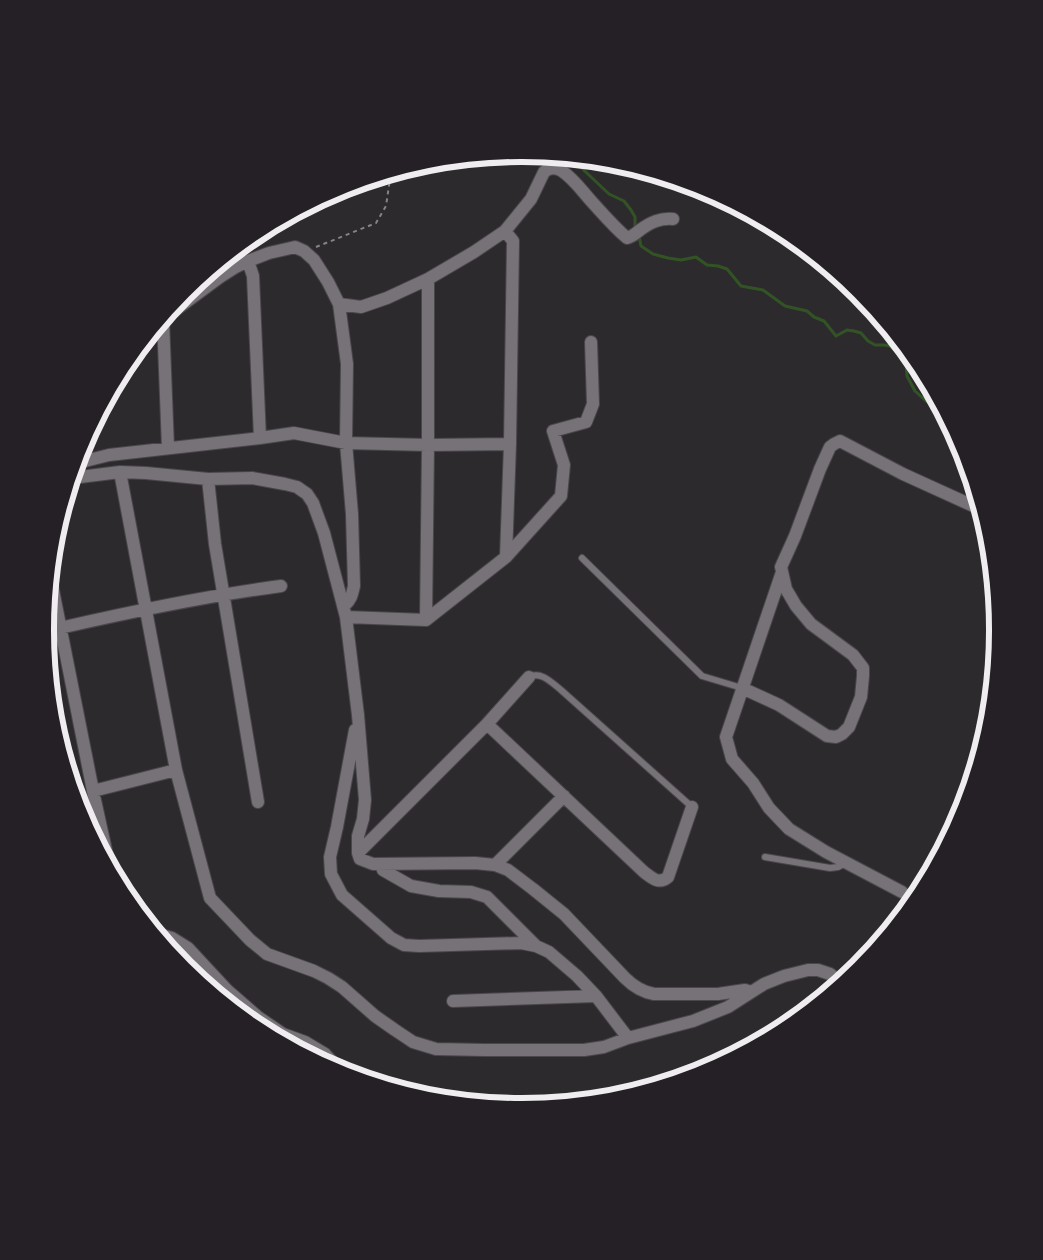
<svg xmlns="http://www.w3.org/2000/svg" width="1043" height="1260" viewBox="0 0 1043 1260" font-family="Lora,serif">
<style>
.lines{fill:none;stroke-linecap:round;stroke-linejoin:round}
.stream{stroke:#325425;stroke-width:3}
.lane-casing{stroke:#4a474b;stroke-width:8}
.street-casing{stroke:#4a474b;stroke-width:14}
.path{stroke:#868386;stroke-width:2;stroke-dasharray:4 4;stroke-linecap:butt}
.lane{stroke:#767277;stroke-width:6}
.street{stroke:#767277;stroke-width:12}
.rim{fill:none;stroke:#f0edf0;stroke-width:6}
</style>
<rect width="100%" height="100%" fill="#2d2a2e"/>
<g class="lines">
<path class="stream" d="M571 158 609 194 624 201 631 210 635 217V228
M639 236 641 246 653 254 668 258 681 260 696 257 707 265 718 266 727 269 741 286 763 290 785 306 807 311 814 317 824 321 836 336 847 330 854 331 861 333 868 341 875 345H884L890 346 903 358 906 364 907 376 915 391 926 401 936 407 941 408"/>
<g class="lane-casing">
<path id="lane" d="M582 558 702 676 742 688
M529 677C541 671 551 682 561 690L692 807
M765 857 830 868 838 867 846 863"/>
</g>
<g class="street-casing">
<path id="street" d="M505 231 513 241 510 444 506 557
M248 261 253 276 260 438
M339 304 361 307 387 298 428 279 474 252 505 231 531 199 544 172C550 167 556 167 562 171 574 179 582 191 592 202 603 214 614 227 627 238 632 237 635 234 640 230 651 222 660 218 673 219
M163 319 220 277 234 268 248 261 269 253 295 247 304 251 314 260 328 282 339 304 347 364 346 443 352 514 354 586C352 595 351 600 344 606
M163 319 168 448
M77 463 109 455 260 438 294 433 346 443 428 445 510 444
M120 472 176 770 206 883 210 898 250 940 267 954 314 971 328 978 342 987 375 1016 395 1030 413 1042 436 1049 484 1050H584L604 1047 628 1038 693 1021 728 1007 764 984 784 976 808 970H818L830 974 840 982
M72 478 120 472 146 473 208 479 252 478 285 484 297 487 307 494 313 503 324 533 346 617 358 715 365 800 363 819 358 836V853L360 859 373 864 475 863 495 865 508 870 533 889 564 914 625 978C633 986 642 992 654 994H718L745 990 748 991 750 993
M208 479 215 544 258 802
M782 572 726 737 732 759 753 783 769 808 789 829 826 852 902 892
M50 575 93 791 109 864
M346 617 426 620 506 557 561 496 564 465 553 431 586 422 593 404 591 342
M426 620 428 445V279
M60 628C134 611 206 596 281 586
M742 688 779 705 827 736 836 737 842 734 849 727 861 697 863 676V668L853 655 811 624 796 606 786 589 781 567 795 536 820 469 830 447 834 444 840 441 903 474 980 509
M487 724 644 872C652 878 659 885 668 877L692 807
M355 730 337 827 330 857 331 874 342 895 391 938 404 945 419 946 521 943 536 946 549 952 577 976 596 996 628 1038
M93 791 176 770
M358 853 487 724 529 677
M381 864 383 870 411 886 439 891 471 892 487 897 536 946
M495 865 564 796
M158 934 172 938 188 948 227 990 258 1017 283 1034 305 1042 325 1054 340 1070
M453 1001 596 996"/>
</g>
<path class="path" d="M316 247 376 223 386 206 390 179V174"/>
<use href="#lane" class="lane"/>
<use href="#street" class="street"/>
</g>
<path d="M0 0H1043V1260H0ZM521 162H522A467 467 0 0 1 989 629V631A467 467 0 0 1 522 1098H521A467 467 0 0 1 54 631V629A467 467 0 0 1 521 162Z" fill="#242025" fill-rule="evenodd"/>
<path class="rim" d="M521 162H522A467 467 0 0 1 989 629V631A467 467 0 0 1 522 1098H521A467 467 0 0 1 54 631V629A467 467 0 0 1 521 162Z"/>
</svg>
